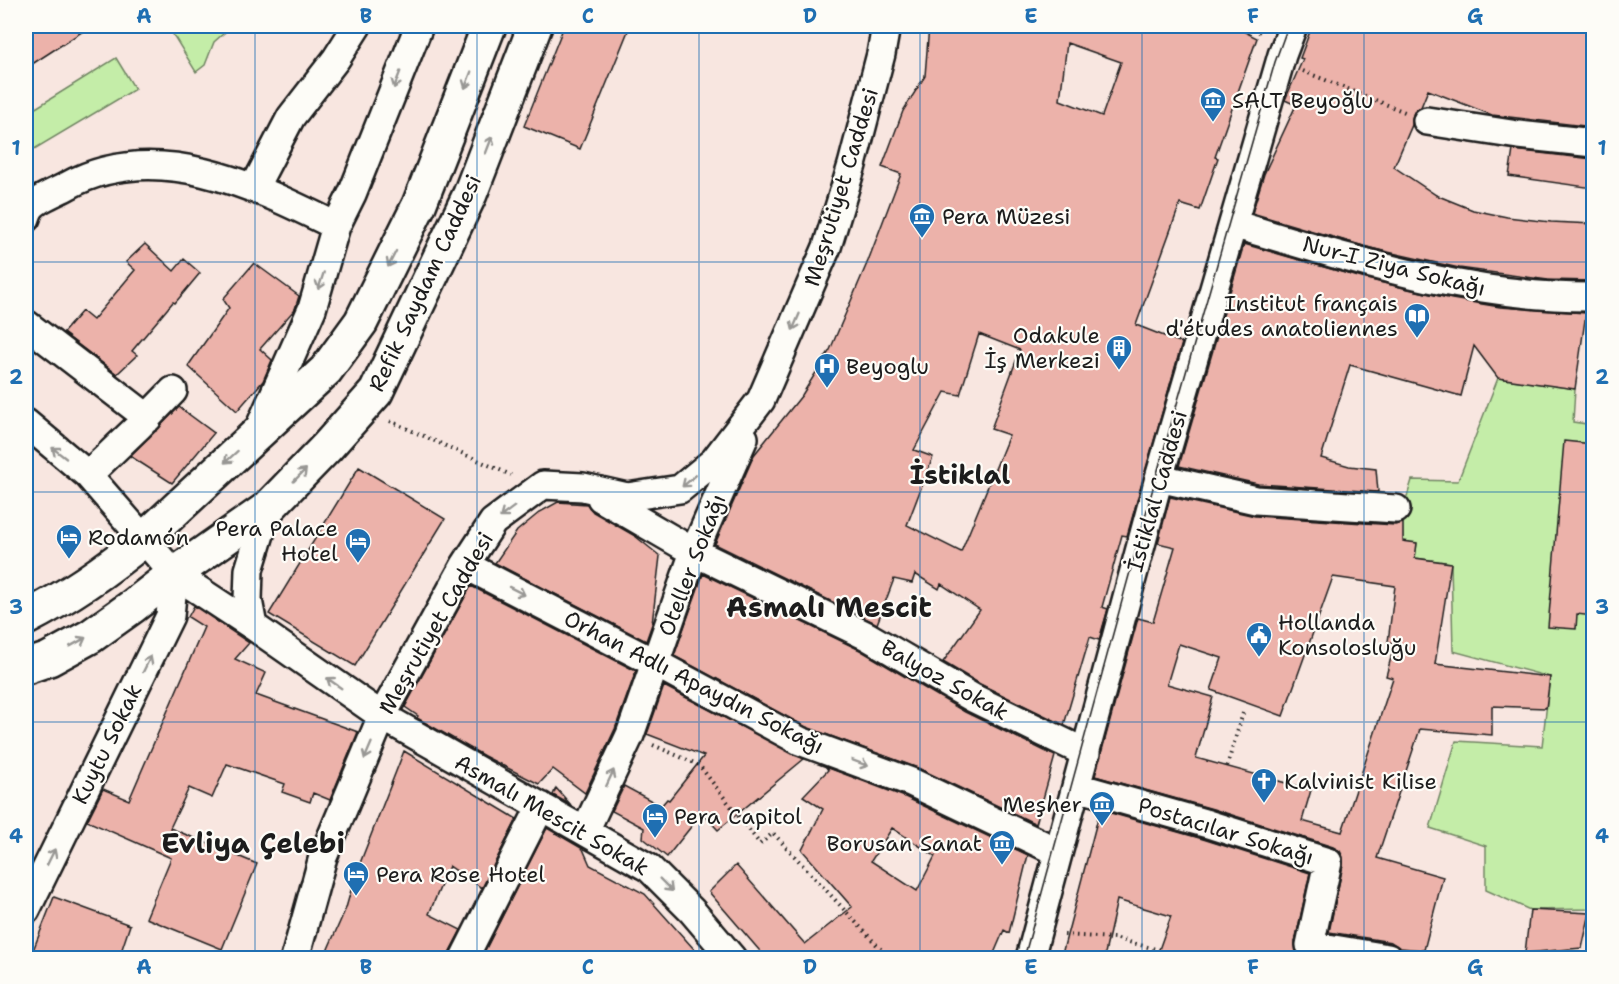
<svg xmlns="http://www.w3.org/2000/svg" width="1619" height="984" viewBox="0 0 1619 984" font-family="'Shantell Sans',sans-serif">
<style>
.green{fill:#c4eda8;stroke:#708462;stroke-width:1.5}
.building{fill:#ecb2aa;stroke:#1c1c1c;stroke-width:1.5;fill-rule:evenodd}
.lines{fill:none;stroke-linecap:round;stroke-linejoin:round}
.minor-casing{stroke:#1c1c1c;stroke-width:32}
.major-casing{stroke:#1c1c1c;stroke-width:38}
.path{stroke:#1c1c1c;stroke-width:4;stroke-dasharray:1.5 4.5;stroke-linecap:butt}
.minor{stroke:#fdfcf7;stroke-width:27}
.major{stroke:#fdfcf7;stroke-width:33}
.tram{stroke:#1c1c1c;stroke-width:1.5}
.oneway{stroke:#989794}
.grid{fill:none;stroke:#1f6fb2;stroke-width:1.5;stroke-opacity:0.55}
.labels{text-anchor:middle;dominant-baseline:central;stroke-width:4.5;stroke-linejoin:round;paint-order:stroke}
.poi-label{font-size:22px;fill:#1c1c1c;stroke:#fdfcf7;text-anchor:start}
.street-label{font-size:22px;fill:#1c1c1c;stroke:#fdfcf7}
.quarter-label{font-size:26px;font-weight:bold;fill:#1c1c1c;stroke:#fdfcf7}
.district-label{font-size:28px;font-weight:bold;fill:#1c1c1c;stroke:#fdfcf7}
.neatline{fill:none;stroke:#1f6fb2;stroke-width:2}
.grid-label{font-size:20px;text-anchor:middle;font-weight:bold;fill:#1f6fb2}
</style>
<rect width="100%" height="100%" fill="#f8e6e0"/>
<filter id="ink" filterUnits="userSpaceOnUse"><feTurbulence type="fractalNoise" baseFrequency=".0167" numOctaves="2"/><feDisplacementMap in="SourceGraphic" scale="12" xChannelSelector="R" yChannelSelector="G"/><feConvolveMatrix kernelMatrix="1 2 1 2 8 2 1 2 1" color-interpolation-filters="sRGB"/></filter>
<g filter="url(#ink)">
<path class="green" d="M172 26H232L214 42 205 65 196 72 169 28Z
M116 58 135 89 26 154V114Z
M1498 378 1575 389 1573 422 1594 425 1593 909 1530 910 1486 890V846L1430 828 1456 741 1542 746 1550 677 1453 651 1451 563 1415 558 1417 544 1403 541 1402 513 1412 480 1458 481Z"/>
<path class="building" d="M26 26H91L26 68Z
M564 26H630L580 149 524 126Z
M929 26H1233L1257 38 1215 157 1218 158 1200 210 1180 204 1136 325 1182 343 1127 536 1122 535 1102 607 1108 609 1099 640 1090 637 1064 725 980 684 943 662 980 610 941 584 939 589 915 574 912 583 894 579 877 624 715 544 754 455 802 395 830 350 868 261 901 174 882 167 903 111 925 76ZM1067 43 1121 62 1102 116 1060 100ZM979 334 1020 350 991 429 1009 435 961 552 907 525 933 457 914 450 945 392 960 395Z
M1312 26H1593V127L1492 115 1428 90 1421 107 1414 112 1412 118V125L1394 167 1436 195 1473 210 1507 217 1551 222 1593 224V281L1548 280 1459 268 1370 248 1252 213 1264 174 1296 105 1285 100 1303 59 1300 58Z
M1513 150 1593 159V188L1509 176Z
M145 244 174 271 184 259 200 273 175 303 173 302 132 351 137 355 117 374 63 333 82 311 93 320 135 270 126 262Z
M1244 244 1362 278 1452 299 1500 307 1586 313 1575 389 1498 378 1474 346 1461 396 1350 365 1321 458 1349 466 1376 469 1378 492 1258 484 1179 466Z
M254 263 299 296 295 309 260 349 272 360 263 381 237 411 188 366 229 308 223 299Z
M179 407 214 433 172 483 130 456Z
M1564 441 1593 444V616L1577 614 1576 629 1548 627Z
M359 467 445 519 355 666 269 614Z
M1170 497 1255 516 1395 525 1403 523V541L1417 543 1415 558 1451 563 1435 664 1550 677 1546 708 1492 706V735L1420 729 1377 858 1443 877 1424 950 1400 948 1391 942 1329 932 1343 865V857L1340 851 1333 847 1213 809 1095 776 1138 618 1153 622 1175 547 1158 543ZM1333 577 1395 586 1388 642 1395 643 1386 676 1393 678 1342 832 1302 821 1311 790 1196 758 1213 697 1167 684 1179 644 1222 658 1211 690 1283 716Z
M558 502 587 504 593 512 635 536 660 556 652 624 646 641 495 563 517 531 540 512Z
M703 574 860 650 965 712 1055 756 1036 824 918 768 806 727 674 656Z
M471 586 636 671 615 729 585 793 553 769 539 784 484 756 417 718 418 716 405 707Z
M194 606 249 643 235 659 266 673 256 695 358 732 330 800 313 793 310 802 282 792 285 784 227 764 212 798 189 788 170 828 257 864 222 949 146 918 171 858 87 821 103 789 129 800 204 627 188 617Z
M664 686 804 759 718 830 702 813 667 857 643 838 644 828 612 811 624 786 661 806 667 799 669 800 704 756 647 734Z
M404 751 517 819 482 888 449 866 429 914 461 930 450 951 448 958H324L346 908 355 876Z
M826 767 905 797 1028 855 1009 933 1004 930 992 958H766L709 892 736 865 805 944 852 907 802 850 823 809 803 796 828 770ZM892 828 935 856 917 891 871 861Z
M556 788 571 805 553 795Z
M1100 810 1203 839 1310 873 1295 942 1296 952 1294 958H1156L1171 916 1117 900 1104 958H1061Z
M547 828 583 849 590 865 645 894 702 958H481Z
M54 897 130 925 119 958H30Z
M1530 910 1590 913 1582 948 1525 953Z"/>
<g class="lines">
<g class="minor-casing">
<path id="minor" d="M1427 121 1518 135 1594 143
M254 188 291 117 336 59 357 26
M26 218C27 215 29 209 32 206 38 199 58 191 67 186 156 137 255 186 336 226
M1233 224C1352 259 1468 298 1594 297
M26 324 148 418
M26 423 88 475 174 574 253 626 382 716 649 868 692 911 732 958
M258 431 312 309 336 226 352 194 419 26
M88 475 138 427 173 391
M1159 478 1256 500 1396 509
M601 498 694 552 867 636 973 698 1086 753
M465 565 655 663 800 741 911 782 1058 852
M253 626 248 600 249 570 268 508
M1077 787 1208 824 1328 862 1310 945 1388 958
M585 831 630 735 694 552 744 438
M26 910 170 616 174 574
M295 958 323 857 382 716 465 565 493 522 543 485 583 487 627 497 680 489 714 461 761 400 827 247 852 165 881 54 886 26
M464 958 541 806
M1030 958 1159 478 1282 55 1293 26"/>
</g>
<g class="major-casing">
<path id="major" d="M26 618C69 596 107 570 144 539L326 370 361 322 419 205 489 26
M26 667 49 659 91 636 133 606 174 574 268 508 327 447 376 392 470 194 535 26"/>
</g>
<path class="path" d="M1248 26 1263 34
M1303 71 1405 112
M390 421 511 475
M653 745 699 765 760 844 773 833 889 958
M1227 766 1243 713
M1064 935 1114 938 1159 950"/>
<use href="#minor" class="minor"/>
<use href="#major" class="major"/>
<path class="tram" d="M1024 958 1156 477 1275 62 1288 26"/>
</g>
<defs><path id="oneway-shaft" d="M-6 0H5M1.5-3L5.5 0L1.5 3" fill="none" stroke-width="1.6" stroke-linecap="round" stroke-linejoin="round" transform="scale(1.5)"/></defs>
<g class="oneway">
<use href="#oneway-shaft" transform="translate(397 80) rotate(111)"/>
<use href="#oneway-shaft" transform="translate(468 80) rotate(111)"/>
<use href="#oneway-shaft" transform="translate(489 145) rotate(-69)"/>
<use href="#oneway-shaft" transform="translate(392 259) rotate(117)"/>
<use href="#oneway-shaft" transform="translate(321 281) rotate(108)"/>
<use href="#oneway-shaft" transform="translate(796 322) rotate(113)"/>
<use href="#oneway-shaft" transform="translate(59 453) rotate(-142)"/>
<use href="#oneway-shaft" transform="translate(231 457) rotate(138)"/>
<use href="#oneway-shaft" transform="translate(300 475) rotate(-45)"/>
<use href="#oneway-shaft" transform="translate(689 481) rotate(140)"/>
<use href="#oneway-shaft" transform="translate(507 512) rotate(143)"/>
<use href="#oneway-shaft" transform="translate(517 591) rotate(27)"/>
<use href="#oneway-shaft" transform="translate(78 642) rotate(-29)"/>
<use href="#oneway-shaft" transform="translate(147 664) rotate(-64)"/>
<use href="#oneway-shaft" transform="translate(334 683) rotate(-145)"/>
<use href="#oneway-shaft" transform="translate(368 751) rotate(113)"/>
<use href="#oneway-shaft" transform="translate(860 763) rotate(20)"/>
<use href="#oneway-shaft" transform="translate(610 778) rotate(-65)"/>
<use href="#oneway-shaft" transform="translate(51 857) rotate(-64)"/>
<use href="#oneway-shaft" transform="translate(666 885) rotate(45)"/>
</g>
</g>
<path class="grid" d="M255 26V958M477 26V958M699 26V958M920 26V958M1142 26V958M1364 26V958M26 262H1594M26 492H1594M26 722H1594"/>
<defs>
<g id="museum-pin" transform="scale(1.35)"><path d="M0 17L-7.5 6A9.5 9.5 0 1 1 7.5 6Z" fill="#1f6fb2" stroke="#fdfcf7"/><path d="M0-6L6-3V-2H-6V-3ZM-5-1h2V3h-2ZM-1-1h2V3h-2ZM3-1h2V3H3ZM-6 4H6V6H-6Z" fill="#fff"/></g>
<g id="library-pin" transform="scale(1.35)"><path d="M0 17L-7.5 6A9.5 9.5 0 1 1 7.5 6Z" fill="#1f6fb2" stroke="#fdfcf7"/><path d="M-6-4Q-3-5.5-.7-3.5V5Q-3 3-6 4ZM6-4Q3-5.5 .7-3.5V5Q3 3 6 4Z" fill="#fff"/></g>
<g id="building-pin" transform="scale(1.35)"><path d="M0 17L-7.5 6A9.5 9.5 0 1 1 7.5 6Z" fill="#1f6fb2" stroke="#fdfcf7"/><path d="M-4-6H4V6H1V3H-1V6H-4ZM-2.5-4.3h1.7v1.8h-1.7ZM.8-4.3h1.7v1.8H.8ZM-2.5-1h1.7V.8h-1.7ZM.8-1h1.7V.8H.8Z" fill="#fff"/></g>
<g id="hospital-pin" transform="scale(1.35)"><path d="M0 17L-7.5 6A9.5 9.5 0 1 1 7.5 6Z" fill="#1f6fb2" stroke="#fdfcf7"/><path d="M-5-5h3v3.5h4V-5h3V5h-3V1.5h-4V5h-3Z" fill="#fff"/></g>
<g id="hotel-pin" transform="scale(1.35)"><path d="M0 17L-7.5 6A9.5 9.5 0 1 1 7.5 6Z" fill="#1f6fb2" stroke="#fdfcf7"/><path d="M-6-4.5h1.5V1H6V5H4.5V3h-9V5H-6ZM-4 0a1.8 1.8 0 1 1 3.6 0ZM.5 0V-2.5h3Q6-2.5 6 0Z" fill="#fff"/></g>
<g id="civic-pin" transform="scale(1.35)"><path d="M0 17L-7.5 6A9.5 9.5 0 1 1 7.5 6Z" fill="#1f6fb2" stroke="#fdfcf7"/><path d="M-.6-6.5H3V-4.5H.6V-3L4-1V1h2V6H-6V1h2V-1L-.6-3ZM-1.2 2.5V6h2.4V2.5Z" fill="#fff"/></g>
<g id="church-pin" transform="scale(1.35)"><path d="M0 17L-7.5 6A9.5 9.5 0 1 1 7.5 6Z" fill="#1f6fb2" stroke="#fdfcf7"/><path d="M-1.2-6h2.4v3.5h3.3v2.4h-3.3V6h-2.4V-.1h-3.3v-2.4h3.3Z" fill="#fff"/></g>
</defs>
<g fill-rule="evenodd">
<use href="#museum-pin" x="1213" y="100"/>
<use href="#museum-pin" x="922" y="216"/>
<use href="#library-pin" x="1417" y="316"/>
<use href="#building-pin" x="1119" y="348"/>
<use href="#hospital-pin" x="827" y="366"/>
<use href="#hotel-pin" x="69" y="537"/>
<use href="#hotel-pin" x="358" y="541"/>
<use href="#civic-pin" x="1259" y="635"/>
<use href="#church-pin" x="1264" y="781"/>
<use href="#museum-pin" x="1102" y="804"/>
<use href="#hotel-pin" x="655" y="816"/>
<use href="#museum-pin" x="1002" y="843"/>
<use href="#hotel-pin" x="356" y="874"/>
</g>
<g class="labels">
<g class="poi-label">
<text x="1232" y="100">SALT Beyoğlu</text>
<text x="942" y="216">Pera Müzesi</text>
<text x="1398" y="303" text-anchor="end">Institut français<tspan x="1398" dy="25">d'études anatoliennes</tspan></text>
<text x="1100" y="335" text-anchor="end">Odakule<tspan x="1100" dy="25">İş Merkezi</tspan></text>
<text x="846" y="366">Beyoglu</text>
<text x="338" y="528" text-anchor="end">Pera Palace<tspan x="338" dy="25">Hotel</tspan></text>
<text x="88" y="537">Rodamón</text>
<text x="1278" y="622">Hollanda<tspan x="1278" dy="25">Konsolosluğu</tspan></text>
<text x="1284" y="781">Kalvinist Kilise</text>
<text x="1082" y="804" text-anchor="end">Meşher</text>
<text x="674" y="816">Pera Capitol</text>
<text x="982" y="843" text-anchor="end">Borusan Sanat</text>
<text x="376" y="874">Pera Rose Hotel</text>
</g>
<g class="street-label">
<text transform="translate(841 187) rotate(-73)">Meşrutiyet Caddesi</text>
<text transform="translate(1394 266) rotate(14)">Nur-I Ziya Sokağı</text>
<text transform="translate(425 283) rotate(-65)">Refik Saydam Caddesi</text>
<text transform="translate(1157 491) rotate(-74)">İstiklal Caddesi</text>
<text transform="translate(692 565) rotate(-69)">Oteller Sokağı</text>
<text transform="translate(436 623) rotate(-60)">Meşrutiyet Caddesi</text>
<text transform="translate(945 680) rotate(29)">Balyoz Sokak</text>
<text transform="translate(694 682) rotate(27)">Orhan Adlı Apaydın Sokağı</text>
<text transform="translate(107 744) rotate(-64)">Kuytu Sokak</text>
<text transform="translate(552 815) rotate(30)">Asmalı Mescit Sokak</text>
<text transform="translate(1226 831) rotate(17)">Postacılar Sokağı</text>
</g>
<g class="quarter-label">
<text x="960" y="474">İstiklal</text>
</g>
<g class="district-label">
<text x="829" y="607">Asmalı Mescit</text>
<text x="253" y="843">Evliya Çelebi</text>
</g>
</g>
<rect width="1619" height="984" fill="none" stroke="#fdfcf7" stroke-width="66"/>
<rect x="33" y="33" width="1553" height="918" class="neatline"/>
<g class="grid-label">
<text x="144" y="23">A</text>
<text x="366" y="23">B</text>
<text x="588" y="23">C</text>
<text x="810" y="23">D</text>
<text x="1031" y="23">E</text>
<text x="1253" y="23">F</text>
<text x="1475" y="23">G</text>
<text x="16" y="155">1</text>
<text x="1602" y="155">1</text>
<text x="16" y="384">2</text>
<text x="1602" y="384">2</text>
<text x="16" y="614">3</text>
<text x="1602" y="614">3</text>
<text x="16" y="843">4</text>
<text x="1602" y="843">4</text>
<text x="144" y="974">A</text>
<text x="366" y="974">B</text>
<text x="588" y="974">C</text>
<text x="810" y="974">D</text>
<text x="1031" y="974">E</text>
<text x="1253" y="974">F</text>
<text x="1475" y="974">G</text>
</g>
</svg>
